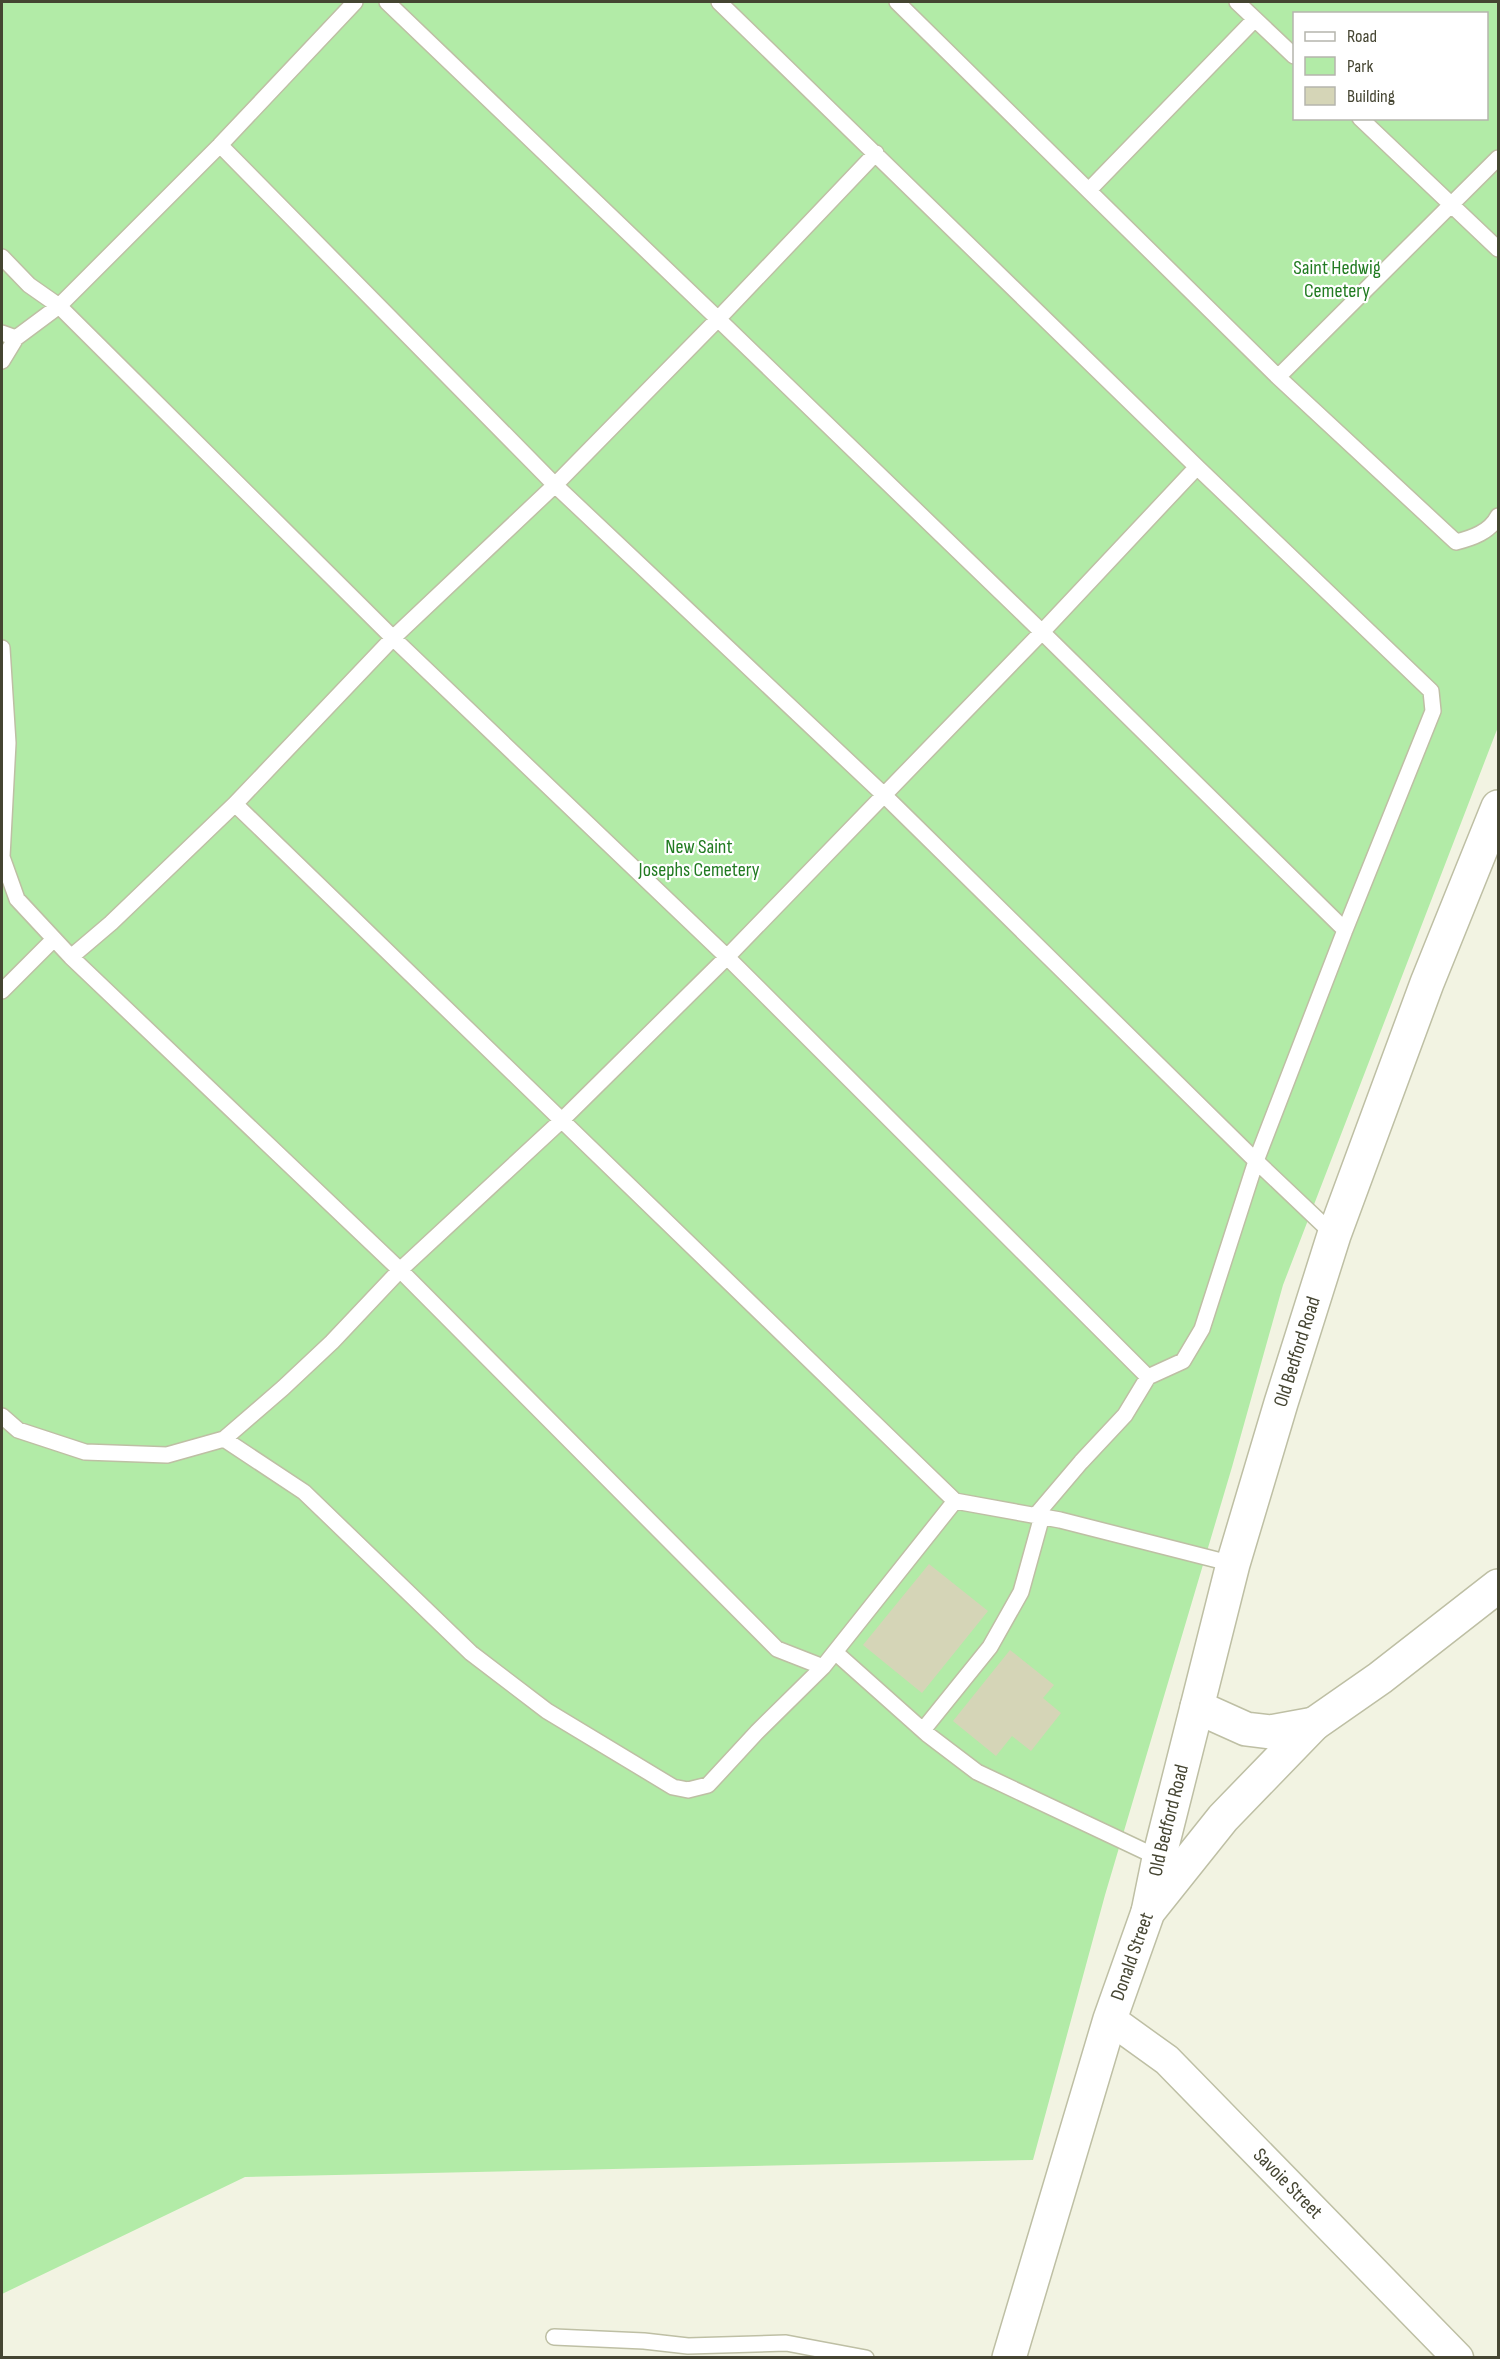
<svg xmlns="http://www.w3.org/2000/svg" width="1500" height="2359" viewBox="0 0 1500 2359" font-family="'Sofia Sans Condensed',sans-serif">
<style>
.green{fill:#b2eba7;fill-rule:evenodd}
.building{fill:#d5d5b7}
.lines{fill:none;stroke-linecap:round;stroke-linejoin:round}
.service-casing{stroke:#bebfa4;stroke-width:18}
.minor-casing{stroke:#bebfa4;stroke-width:33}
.tertiary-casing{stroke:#bebfa4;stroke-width:36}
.service{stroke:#fff;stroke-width:15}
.minor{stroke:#fff;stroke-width:30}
.tertiary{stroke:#fff;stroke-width:33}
.labels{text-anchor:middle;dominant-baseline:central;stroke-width:4.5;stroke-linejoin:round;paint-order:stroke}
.park-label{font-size:20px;fill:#217b21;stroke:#fff}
.street-label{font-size:20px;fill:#454532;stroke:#fff}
</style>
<rect width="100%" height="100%" fill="#f2f3e2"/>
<path class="green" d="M2 2H1498V727L1283 1285 1232 1467 1105 1895 1033 2160 245 2177 2 2294ZM1294 14H1486V118H1294Z"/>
<path class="building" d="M929 1564 988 1611 922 1693 863 1645Z
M1010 1650 1054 1685 1043 1698 1061 1713 1031 1751 1012 1736 996 1756 953 1721Z"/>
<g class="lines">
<g class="service-casing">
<path id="service" d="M387 2 718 319 876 153
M719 2 1197 467 1042 632 718 319 555 485 884 795 727 957 393 638 235 804 955 1501 1060 1520 1233 1564
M897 2 1278 377 1456 542C1472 538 1490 532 1498 516
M1237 2 1294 56
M1360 118 1498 249
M1089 190 1255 19
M2 257 29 285 59 306 220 145
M2 333 16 338 2 361
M16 338 59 306 393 638 555 485 220 145 355 2
M1278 377 1498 158
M1197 467 1431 691 1433 711 1345 930 1256 1161 1334 1235
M2 648 8 743 2 857 17 899 71 957 400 1270 777 1649 823 1667 955 1501
M71 957 111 923 235 804
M2 991 54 939
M2 1416 18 1430 85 1452 167 1455 224 1439 283 1388 332 1342 400 1270 562 1120 727 957 1148 1377 1183 1361 1202 1329 1256 1161 884 795 1042 632 1345 930
M224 1439 304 1492 471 1653 547 1711 673 1787 688 1790 708 1785 757 1732 823 1667
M1036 1515 1081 1462 1125 1415 1148 1377
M835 1652 927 1734 977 1772 1159 1858
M923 1730 990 1647 1021 1592 1042 1516
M554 2337 644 2341 688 2346 786 2343 866 2358"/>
</g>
<g class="minor-casing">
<g id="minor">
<path id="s1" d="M1110 2019 1167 2060 1458 2358"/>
</g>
</g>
<g class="tertiary-casing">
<g id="tertiary">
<path d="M1197 1707 1246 1729 1270 1732 1314 1724"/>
<path id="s2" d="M1148 1912 1159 1858 1233 1564 1281 1403 1334 1235 1427 983 1498 807"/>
<path id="s3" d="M1009 2358 1110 2019 1148 1912 1223 1818 1314 1724 1380 1678 1498 1586"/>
</g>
</g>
<use href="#service" class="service"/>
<use href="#minor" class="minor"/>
<use href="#tertiary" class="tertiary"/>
</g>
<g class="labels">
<g class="park-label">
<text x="1337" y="268">Saint Hedwig<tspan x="1337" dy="23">Cemetery</tspan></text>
<text x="699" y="847">New Saint<tspan x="699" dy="23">Josephs Cemetery</tspan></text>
</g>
<g class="street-label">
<text stroke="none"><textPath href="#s2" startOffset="580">Old Bedford Road</textPath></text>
<text stroke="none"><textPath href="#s2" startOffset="94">Old Bedford Road</textPath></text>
<text stroke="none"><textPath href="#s3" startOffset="420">Donald Street</textPath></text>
<text stroke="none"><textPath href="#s1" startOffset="243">Savoie Street</textPath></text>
</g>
</g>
<rect width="1500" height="2359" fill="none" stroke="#454532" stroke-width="6"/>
<rect x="1293" y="12" width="195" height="108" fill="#ffffff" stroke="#b5b5ad" stroke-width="1.5"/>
<rect x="1305" y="32" width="30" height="9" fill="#ffffff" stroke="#b5b5ad" stroke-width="1.5"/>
<text x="1347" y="42" font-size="18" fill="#454532">Road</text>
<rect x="1305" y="57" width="30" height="18" fill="#b2eba7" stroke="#b5b5ad" stroke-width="1.5"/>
<text x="1347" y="72" font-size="18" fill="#454532">Park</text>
<rect x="1305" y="87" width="30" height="18" fill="#d5d5b7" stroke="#b5b5ad" stroke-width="1.5"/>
<text x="1347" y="102" font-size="18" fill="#454532">Building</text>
</svg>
